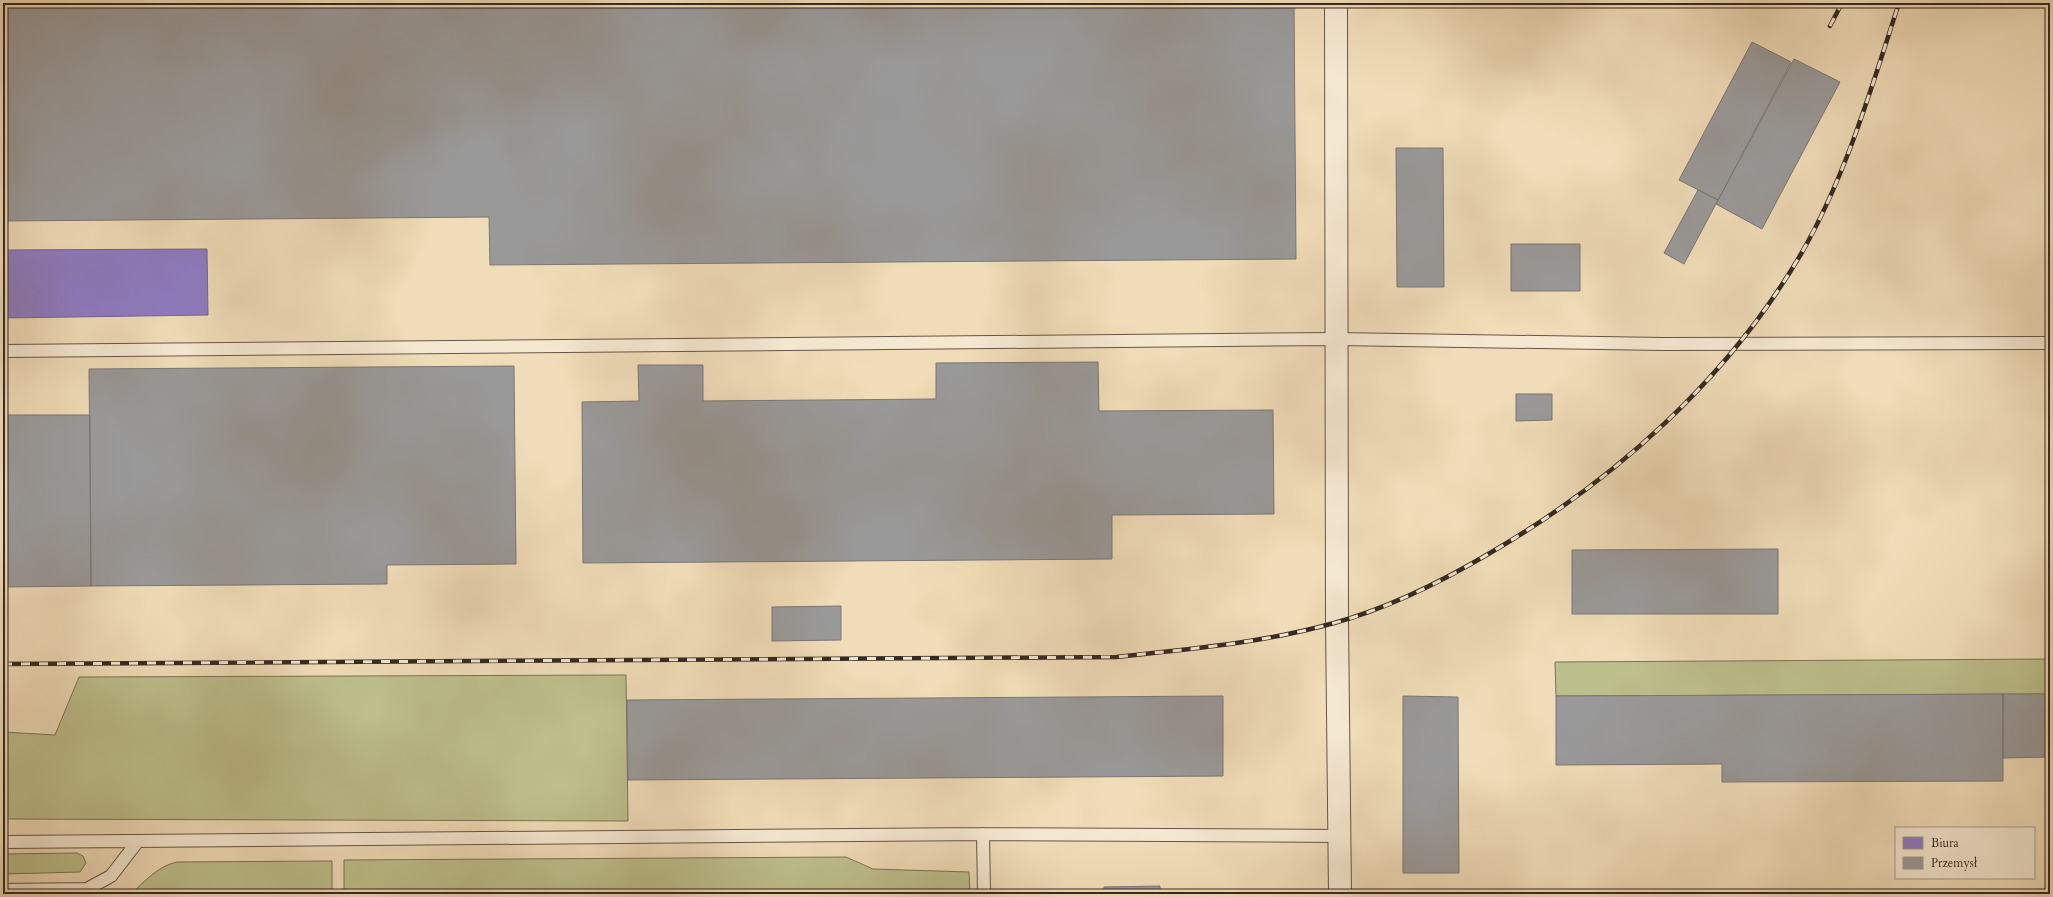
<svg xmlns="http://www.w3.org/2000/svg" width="2053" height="897" viewBox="0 0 2053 897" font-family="Cardo,serif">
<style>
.green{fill:#bdbf8c;stroke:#797456}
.offices{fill:#8e7cc3;stroke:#736392}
.industry{fill:#999;stroke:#7b7775}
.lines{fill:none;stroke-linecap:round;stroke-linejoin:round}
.service-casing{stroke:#645647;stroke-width:14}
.minor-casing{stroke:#645647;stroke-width:24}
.service{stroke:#f5e8d1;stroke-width:12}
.minor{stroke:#f5e8d1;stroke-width:22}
.rail-casing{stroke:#352921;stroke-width:4.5}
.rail{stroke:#f5e8d1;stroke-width:3;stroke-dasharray:9;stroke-linecap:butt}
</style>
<rect width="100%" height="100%" fill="#f0dcb8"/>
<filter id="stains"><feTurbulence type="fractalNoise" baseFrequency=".005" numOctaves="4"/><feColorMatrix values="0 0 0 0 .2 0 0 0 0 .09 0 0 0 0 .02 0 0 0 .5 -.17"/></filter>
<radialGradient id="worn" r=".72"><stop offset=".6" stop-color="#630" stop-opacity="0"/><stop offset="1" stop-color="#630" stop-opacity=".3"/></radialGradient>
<path class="green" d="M2050 659V694L1556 696 1555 662Z
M626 675 628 821 3 819V732L55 735 79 677Z
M77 853 83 856 86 863 80 872 3 874V854Z
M846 857 873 869 969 872 970 894H344V860Z
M332 861V894H131C145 881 158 866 177 862Z"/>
<path class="offices" d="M207 249 208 315 3 318V250Z"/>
<path class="industry" d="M3 3H1294L1296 259 490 265 489 217 3 221Z
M1752 42 1791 62 1718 200 1679 180Z
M1794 59 1840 82 1762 229 1716 204Z
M1396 148H1443L1444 287H1397Z
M1698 190 1718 200 1684 264 1664 253Z
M1511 244H1580V291H1511Z
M1098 362 1099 411 1273 410 1274 514 1112 515V559L583 563 582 402 639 401 638 365H703V401L936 399V363Z
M514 366 516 564 387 565V584L91 586 89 369Z
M1516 394H1552V420L1516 421Z
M3 415H90L91 586 3 587Z
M1778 549V614H1572V550Z
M841 606V640L772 641V607Z
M2003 694H2050V757L2003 758Z
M2003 694V781L1722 782V764L1556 765V696Z
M1223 696V776L628 780 627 700Z
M1403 696 1458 697 1459 873H1403Z
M1160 886V894H1104V887Z"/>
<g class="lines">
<g class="service-casing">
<path id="service" d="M3 351 1337 339 1663 344 2050 343
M983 834 984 894
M3 842 983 834 1340 836
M3 890 87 889 111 876 138 841"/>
</g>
<g class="minor-casing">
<path id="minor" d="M1336 3 1337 622 1340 894"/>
</g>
<use href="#service" class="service"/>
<use href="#minor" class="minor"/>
<g class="rail-casing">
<path id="rail" d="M1830 26 1842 3
M3 664 1116 657C1189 649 1263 643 1334 623 1389 608 1441 582 1490 553 1615 480 1727 380 1801 254 1846 176 1871 89 1899 3"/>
</g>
<use href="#rail" class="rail"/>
</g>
<rect width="2053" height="897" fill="none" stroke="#f0dcb8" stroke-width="16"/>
<rect x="4" y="4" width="2045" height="889" fill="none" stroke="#352921" stroke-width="2"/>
<rect x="8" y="8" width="2037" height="881" fill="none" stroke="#352921"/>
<rect x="1895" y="827" width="140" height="52" fill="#f5e8d1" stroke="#a89c8b"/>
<rect x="1903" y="837" width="20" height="12" fill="#8e7cc3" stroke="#a89c8b"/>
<text x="1931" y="847" font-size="12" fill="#352921">Biura</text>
<rect x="1903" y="857" width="20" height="12" fill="#999999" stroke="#a89c8b"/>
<text x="1931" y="867" font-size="12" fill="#352921">Przemysł</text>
<rect width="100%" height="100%" filter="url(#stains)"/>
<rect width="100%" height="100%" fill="url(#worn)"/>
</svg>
